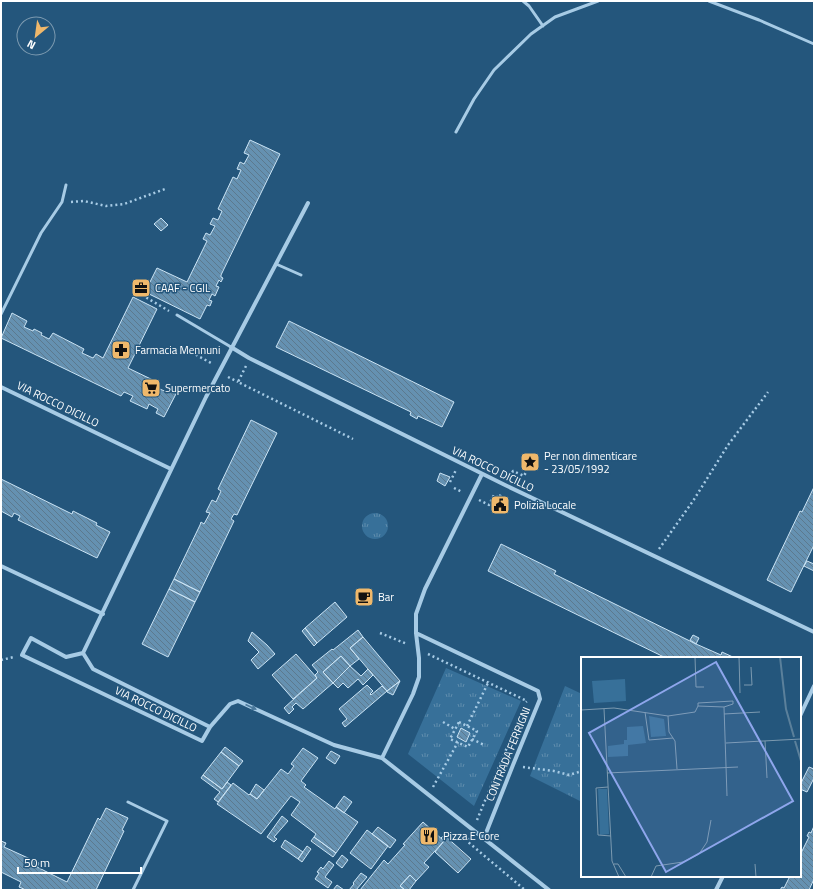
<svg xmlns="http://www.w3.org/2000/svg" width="815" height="891" viewBox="0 0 815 891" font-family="'Titillium Web',sans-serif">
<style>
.grass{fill:url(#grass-tufts)}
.building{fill:url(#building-back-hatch);stroke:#cae3f4}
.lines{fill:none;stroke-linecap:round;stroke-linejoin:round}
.path{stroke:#a7cbe5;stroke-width:2.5;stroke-dasharray:2 3;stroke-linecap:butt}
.lane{stroke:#a7cbe5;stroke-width:3}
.street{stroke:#a7cbe5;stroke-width:4}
.oneway{fill:#4b799c}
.labels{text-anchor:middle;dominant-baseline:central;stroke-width:3;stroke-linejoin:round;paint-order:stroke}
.poi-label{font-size:11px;fill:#fff;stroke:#24567c;text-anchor:start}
.street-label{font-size:11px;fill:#fff;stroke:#24567c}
.inset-river{fill:none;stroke:#5b809b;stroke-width:2}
.inset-road{fill:none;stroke:#7c9ab0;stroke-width:1}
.view{fill:#8ea6ec;fill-opacity:0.15;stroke:#8ea6ec;stroke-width:2}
.inset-edge{fill:none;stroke:#fff;stroke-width:2}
</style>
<defs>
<pattern id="grass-tufts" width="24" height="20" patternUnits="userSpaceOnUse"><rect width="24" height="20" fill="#377099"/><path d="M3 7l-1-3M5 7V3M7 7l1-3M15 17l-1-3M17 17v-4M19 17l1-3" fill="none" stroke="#5f8dad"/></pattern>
<pattern id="building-back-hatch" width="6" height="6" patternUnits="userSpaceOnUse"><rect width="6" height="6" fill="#6591b1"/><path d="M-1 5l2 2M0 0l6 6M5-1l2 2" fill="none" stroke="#5c798e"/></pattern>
</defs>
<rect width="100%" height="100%" fill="#24567c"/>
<path class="grass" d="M362 526a13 13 0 1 1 26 0a13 13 0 1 1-26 0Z
M446 668 521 701 474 806 408 754Z
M565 686 582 694V802L530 776Z"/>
<path class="building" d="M250 140 280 154 221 275V277L223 278 221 282 219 280 216 286 219 287 215 296 212 294 209 300 212 301 210 306 207 305 200 319 145 292 157 268 187 282 207 241 203 239 206 233 210 235 215 226 210 224 213 218 218 220 222 211 218 209 233 177 237 179 241 170 237 169 240 162 244 164 249 155 244 153Z
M161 218 168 225 161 231 154 224Z
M133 297 157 309 128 368 155 381 153 386 169 393 171 389 177 392 164 417 156 413 158 409 149 404 147 409 130 401 133 396 124 392 121 396 1 338 12 313 27 321 24 327 33 331 34 329 42 333 41 335 49 339 53 333 84 349 82 353 93 358 96 354 103 358Z
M289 321 454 402 442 427 418 416 417 419 410 415 411 412 276 347Z
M251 420 277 433 237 515 234 514 231 519 234 521 200 592 174 579 200 525 201 522 204 524 210 513 206 512 212 500 216 502 221 491 218 489Z
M440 473 450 477 445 486 437 481Z
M1 479 72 514 73 511 97 523 96 525 110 532 97 558 18 520 20 516 14 513 12 517 1 511Z
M814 487V545L791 592 767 580 800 511 802 512Z
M499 501 503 504 501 509 496 506Z
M501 544 556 571 554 574 696 644 721 655 722 652 735 658H666L543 598 488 571Z
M807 561 814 564V571L804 566Z
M174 579 200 592 195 602 169 589Z
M169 589 195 602 168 657 142 644Z
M335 602 347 617 317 643 305 628Z
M305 628 317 643 314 646 302 631Z
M358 630 363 637 350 648 359 659 350 666 341 656 323 672 333 683 303 709 296 703 292 707 294 709 289 714 284 708 317 678 315 675 318 672 312 665 332 649 333 650Z
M252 632 267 645 275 654 258 669 251 660 259 652 248 641Z
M693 635 699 638 696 644 690 640Z
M363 637 400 681 387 691 350 648Z
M296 654 317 678 293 699 272 675Z
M341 656 350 666 333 683 323 672Z
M350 666 361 676 368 669 373 675 363 685 358 679 348 688 343 683 338 688 333 683Z
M400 681 393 695 387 692V691Z
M367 685 373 691 370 694 371 695 382 686 387 691 345 727 342 723 347 719 339 709Z
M461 728 470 733 466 742 457 737Z
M225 747 243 761 239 766 221 752Z
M303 748 318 758 301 781 306 785 304 787 335 809 336 807 358 822 336 853 314 837 316 834 291 815 300 802 291 796 261 834 217 804 233 783 249 795 250 794 257 799 281 769 288 774 294 766 291 764Z
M331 751 340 756 335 764 326 758Z
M221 752 239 766 222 789 203 775Z
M809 767 814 769V778L807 792 800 789V785Z
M203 775 222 789 227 782 231 785 218 802 214 799 220 792 201 778Z
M256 784 264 790 257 799 250 794Z
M344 796 352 802 344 813 336 807Z
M106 808 128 818 122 830 124 831 96 890H26L19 887 21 882 1 872V841L6 843 4 847 39 863 37 867 67 882 98 818 100 820Z
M282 816 288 821 274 837 277 839 274 842 267 837Z
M423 822 444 841 424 863 429 867 416 881 410 875 400 886 405 890H360L384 860 388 864 405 845 403 844Z
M814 826V879L809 890H780L782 887 784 888 790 876H800V855L809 837 807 836 809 832 811 833Z
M378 827 396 840 390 848 372 834Z
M367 830 388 846 371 869 350 853Z
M444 835 471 859 458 873 435 852 444 841 441 838Z
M314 837 336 853 333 857 311 841Z
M285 840 303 852 298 859 281 847Z
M307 846 311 849 302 862 298 859Z
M342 855 348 860 342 868 336 863Z
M329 861 334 865 325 877 332 882 328 888 315 879 319 873 317 872 321 867 323 869Z
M361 873 367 877 356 890H349L354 884 353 883Z
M410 875 416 881 409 890H405L400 886Z
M337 885 344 890H333Z"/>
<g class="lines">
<path class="path" d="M71 202 84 201 106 206 124 204 165 189
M142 295 169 311
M187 350 211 363 210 364
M246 366 238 382 353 439
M228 377 238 382
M510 477 513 471 524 476 529 466
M450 482 456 470
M454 488 462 492
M479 500 489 505 494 495 499 498 501 494
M659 549 693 501 728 445 768 392
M380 633 407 644
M428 654 527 701 526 702
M1 660 14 657
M443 722 455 729
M459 722 477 731 468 747 450 739Z
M467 726 489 681
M472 739 484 745
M523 767 554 771 569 775 582 771
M433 787 458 742
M477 820 520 716
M469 838 468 842 525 890"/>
<path class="lane" d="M523 1 529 6 543 26
M709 1 759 20 814 44
M456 132 474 99 494 70 531 34 555 17 598 1
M276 264 301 275
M1 314 41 233 62 202 66 185
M177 315 231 347
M128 802 167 821 133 890"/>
<path class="street" d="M231 347 249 358 505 485 814 632
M1 387 171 469
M482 474 425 589 416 614V633L419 658V677L413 694 382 758 549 890
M1 566 103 614
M416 633 538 691 540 699 513 765 484 838
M31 638 66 657 83 653 93 669 210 727 202 741 22 655Z
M83 653 206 397 308 203
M800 716 814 686
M210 727 230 704 238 701 334 745 382 758
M716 890 723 876"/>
</g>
<defs><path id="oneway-solid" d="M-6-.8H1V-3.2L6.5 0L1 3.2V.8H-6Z"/></defs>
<use class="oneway" href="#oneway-solid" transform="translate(251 707) rotate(24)"/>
<defs>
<g id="office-square" transform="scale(1)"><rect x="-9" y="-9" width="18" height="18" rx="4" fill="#efb86b" stroke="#24567c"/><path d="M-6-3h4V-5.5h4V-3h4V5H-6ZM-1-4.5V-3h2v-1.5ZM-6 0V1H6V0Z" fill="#111"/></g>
<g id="pharmacy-square" transform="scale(1)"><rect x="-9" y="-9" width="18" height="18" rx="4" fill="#efb86b" stroke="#24567c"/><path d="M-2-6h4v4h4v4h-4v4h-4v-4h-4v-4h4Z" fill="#111"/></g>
<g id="supermarket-square" transform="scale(1)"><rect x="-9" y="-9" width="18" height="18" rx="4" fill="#efb86b" stroke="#24567c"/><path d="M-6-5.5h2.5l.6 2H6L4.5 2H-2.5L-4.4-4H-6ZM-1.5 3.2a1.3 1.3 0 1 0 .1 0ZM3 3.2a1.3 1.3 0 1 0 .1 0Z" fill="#111"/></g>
<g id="sight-square" transform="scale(1)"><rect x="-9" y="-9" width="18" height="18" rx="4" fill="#efb86b" stroke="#24567c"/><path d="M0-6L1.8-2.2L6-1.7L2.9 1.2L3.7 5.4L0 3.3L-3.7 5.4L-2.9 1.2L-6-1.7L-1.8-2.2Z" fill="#111"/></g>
<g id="civic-square" transform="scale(1)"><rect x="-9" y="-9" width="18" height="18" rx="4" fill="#efb86b" stroke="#24567c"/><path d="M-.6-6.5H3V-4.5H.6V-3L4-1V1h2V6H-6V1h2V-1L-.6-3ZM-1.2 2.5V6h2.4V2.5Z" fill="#111"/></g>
<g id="cafe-square" transform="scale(1)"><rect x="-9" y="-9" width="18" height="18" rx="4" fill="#efb86b" stroke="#24567c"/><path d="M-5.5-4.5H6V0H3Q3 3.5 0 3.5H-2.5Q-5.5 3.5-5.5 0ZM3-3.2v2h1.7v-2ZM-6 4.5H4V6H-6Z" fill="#111"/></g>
<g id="restaurant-square" transform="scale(1)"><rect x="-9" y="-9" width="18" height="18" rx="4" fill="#efb86b" stroke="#24567c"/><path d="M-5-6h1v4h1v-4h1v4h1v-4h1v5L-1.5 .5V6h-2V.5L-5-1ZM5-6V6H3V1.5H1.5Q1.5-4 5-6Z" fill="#111"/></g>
</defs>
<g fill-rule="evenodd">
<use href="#office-square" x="141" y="288"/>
<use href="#pharmacy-square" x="121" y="350"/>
<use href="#supermarket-square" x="151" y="388"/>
<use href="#sight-square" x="530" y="462"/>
<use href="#civic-square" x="500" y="505"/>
<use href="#cafe-square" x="364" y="597"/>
<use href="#restaurant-square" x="429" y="836"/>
</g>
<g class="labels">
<g class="poi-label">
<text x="155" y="288">CAAF - CGIL</text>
<text x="135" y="350">Farmacia Mennuni</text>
<text x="165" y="388">Supermercato</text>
<text x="544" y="456">Per non dimenticare<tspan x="544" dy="13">- 23/05/1992</tspan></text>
<text x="514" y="505">Polizia Locale</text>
<text x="378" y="597">Bar</text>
<text x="443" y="836">Pizza E Core</text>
</g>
<g class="street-label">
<text transform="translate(58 404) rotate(26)">VIA ROCCO DICILLO</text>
<text transform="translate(493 469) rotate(26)">VIA ROCCO DICILLO</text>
<text transform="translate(156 709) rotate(26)">VIA ROCCO DICILLO</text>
<text transform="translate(508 754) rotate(-68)">CONTRADA FERRIGNI</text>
</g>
</g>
<g transform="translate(581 657)">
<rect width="220" height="220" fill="#24567c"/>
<path d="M44 22 45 44 13 46 11 24ZM68 59 83 62 85 79 70 80ZM62 69 65 86 47 88V99L27 100V89L43 87V83H46V70Z" fill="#377099"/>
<path d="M17 132H26L28 177 19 178Z" fill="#377099"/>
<path class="inset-river" d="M199 0 205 52 213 80M214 84 220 104"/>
<path class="inset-road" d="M114 0 115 30H123M158 0 159 36M163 28H171L170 10M152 44V47L143 50 117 49V46ZM143 50 146 139M23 52 31 204 38 220M0 53 33 51 87 59 88 75 94 84 96 112M64 55 68 83 92 81M143 57 179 55M87 59 114 55 117 49M184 84 186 121M145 86 220 82M26 116 157 110M27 130 15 131 17 178 30 179M33 207H37L45 220M174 207 175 220M70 220 75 209 102 205 118 197 126 185 130 163"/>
<path class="view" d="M135 5 212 144 85 215 8 76Z"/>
<rect width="220" height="220" class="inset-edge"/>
</g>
<rect width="815" height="891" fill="none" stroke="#ffffff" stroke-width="4"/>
<g transform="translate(36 36) rotate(209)"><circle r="19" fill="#24567c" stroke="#7c9ab0"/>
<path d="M0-3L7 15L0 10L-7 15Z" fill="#efb86b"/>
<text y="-6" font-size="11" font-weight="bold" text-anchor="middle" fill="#ffffff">N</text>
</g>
<path d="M18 867v6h123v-6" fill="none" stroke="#ffffff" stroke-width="2"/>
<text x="24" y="867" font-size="12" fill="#ffffff" stroke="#24567c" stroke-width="3" paint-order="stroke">50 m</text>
</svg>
